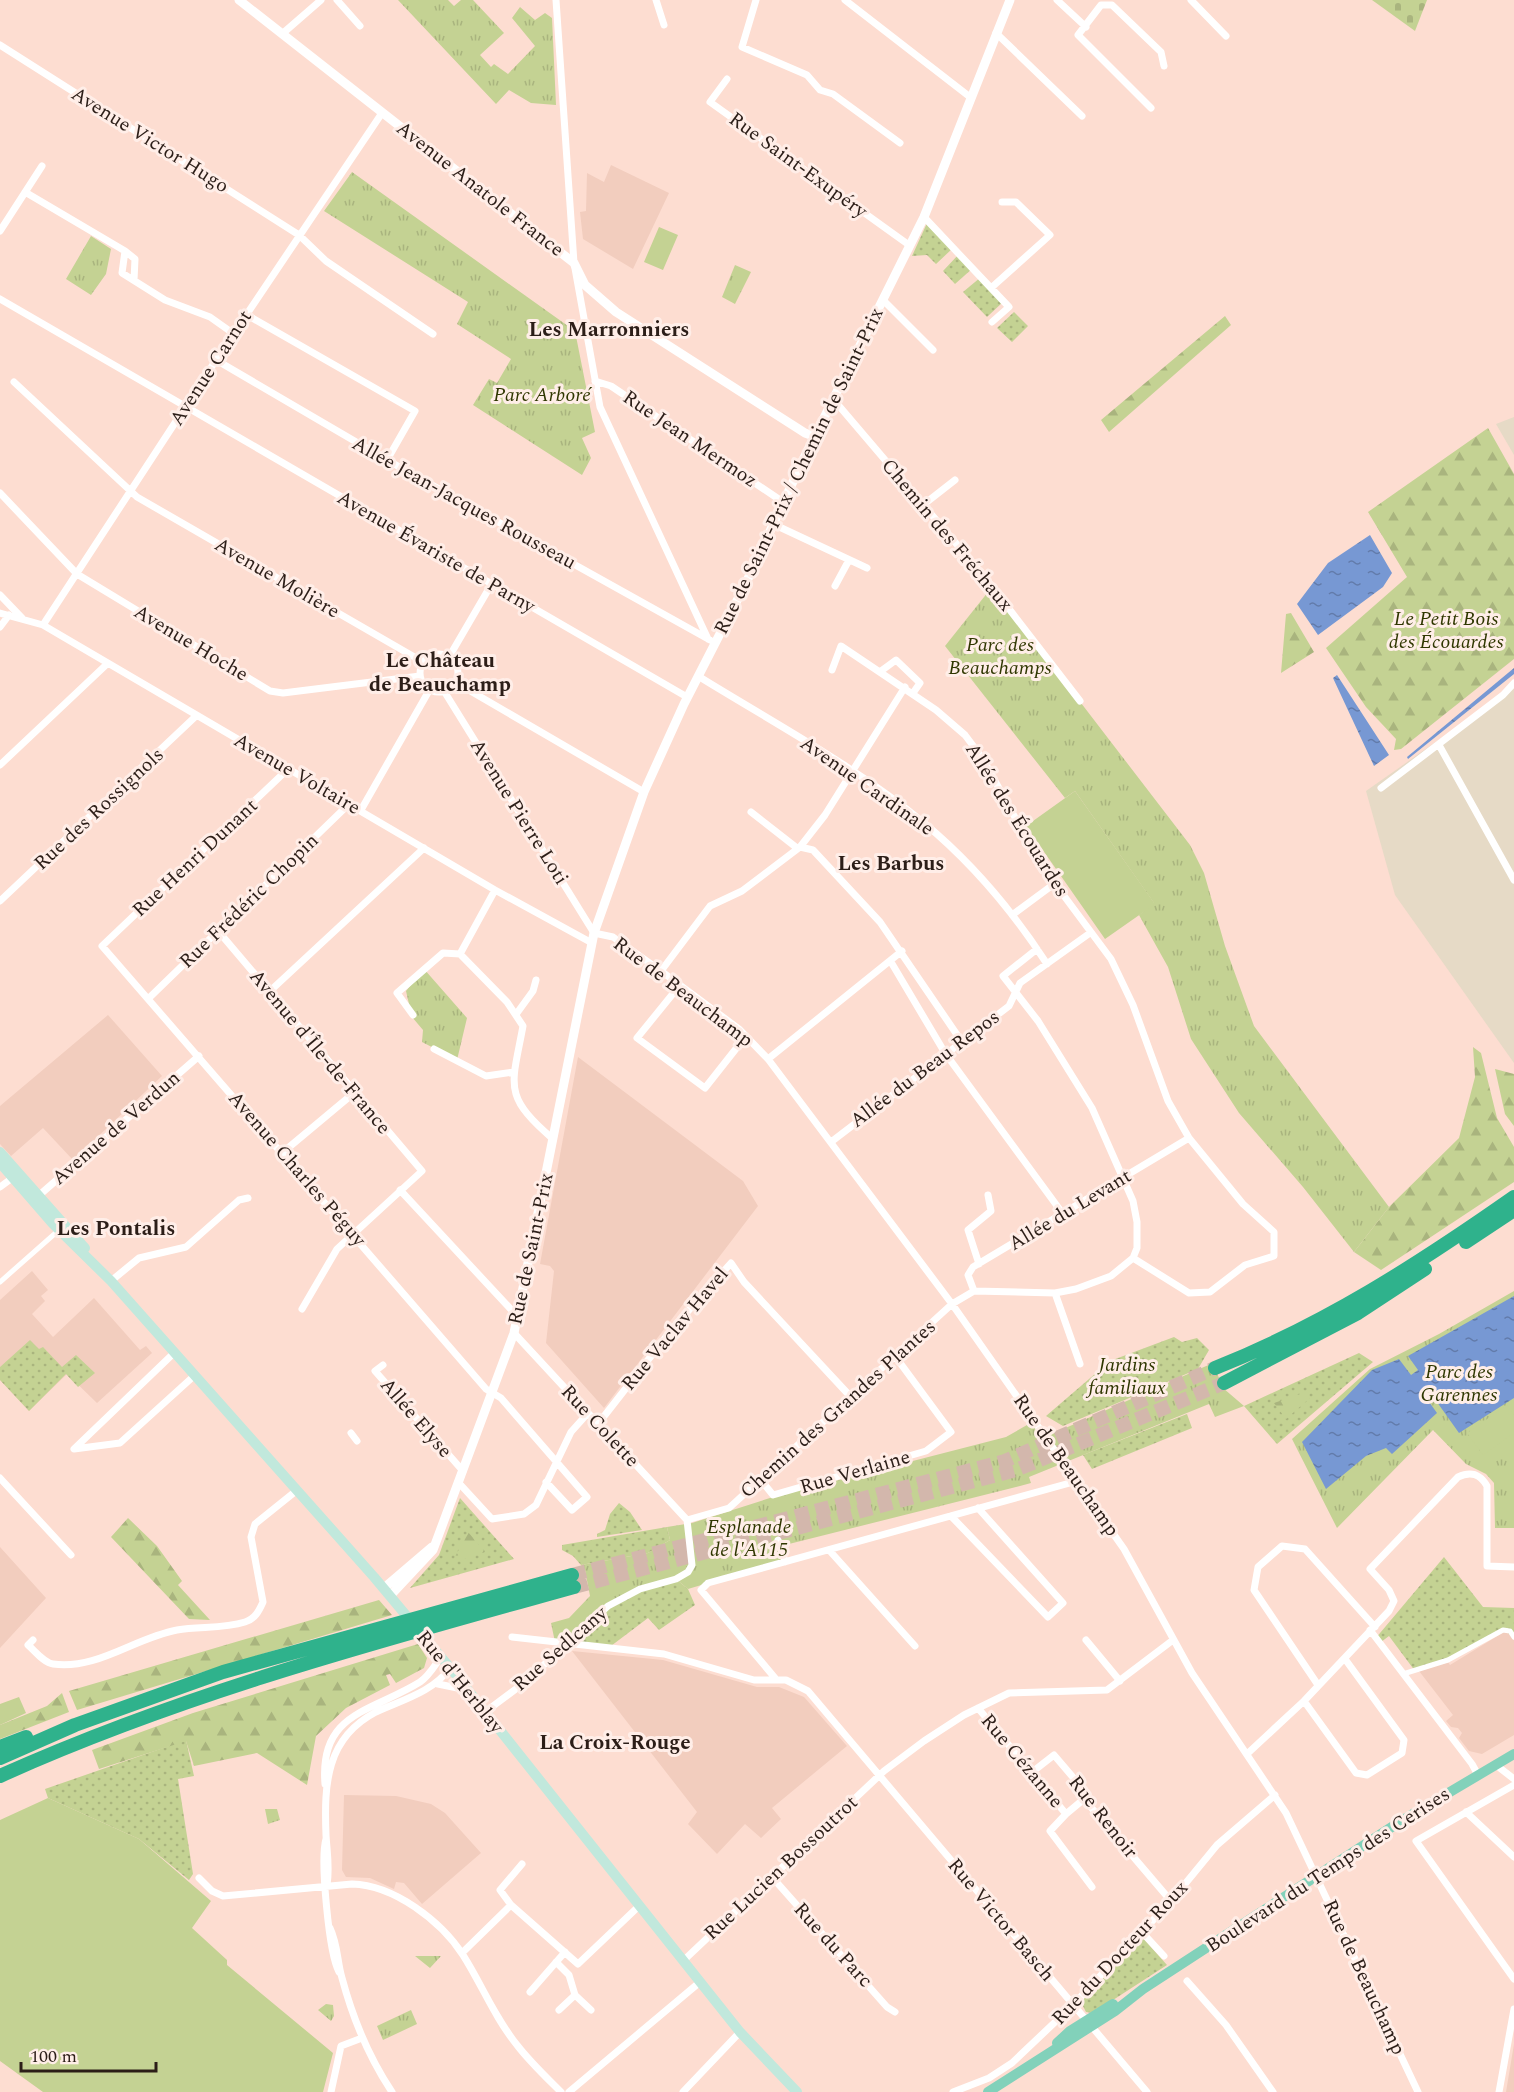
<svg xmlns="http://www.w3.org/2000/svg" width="1514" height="2092" viewBox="0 0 1514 2092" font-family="Spectral,serif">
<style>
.built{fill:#f2cdbe}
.industrial{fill:#e6dac6}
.grass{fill:url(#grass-dots)}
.forest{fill:url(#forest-firs)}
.cemetery{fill:url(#cemetery-stones)}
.park{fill:url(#park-tufts)}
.pitch{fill:#c4d293}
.water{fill:url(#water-ripples)}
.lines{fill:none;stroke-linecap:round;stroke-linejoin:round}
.motorway-tunnel{stroke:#d3b7ac;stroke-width:14;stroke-dasharray:14 7;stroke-linecap:butt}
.pedestrian{stroke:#fff;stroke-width:5}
.minor{stroke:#fff;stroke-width:7}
.tertiary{stroke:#fff;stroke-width:9}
.secondary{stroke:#c1e8dc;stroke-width:10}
.primary{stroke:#82d1ba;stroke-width:10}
.motorway{stroke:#2fb28c;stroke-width:14}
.labels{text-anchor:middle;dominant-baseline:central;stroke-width:6;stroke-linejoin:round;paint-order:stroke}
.street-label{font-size:20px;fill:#2c1e18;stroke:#ffeee8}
.park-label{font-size:20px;font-style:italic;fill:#2f3700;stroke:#ffeee8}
.neighbourhood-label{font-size:21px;font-weight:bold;fill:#2c1e18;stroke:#ffeee8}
</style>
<defs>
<pattern id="grass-dots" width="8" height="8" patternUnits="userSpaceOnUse" patternTransform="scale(1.5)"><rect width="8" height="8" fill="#c4d293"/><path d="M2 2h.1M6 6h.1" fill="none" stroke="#a9b47e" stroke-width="1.8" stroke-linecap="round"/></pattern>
<pattern id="forest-firs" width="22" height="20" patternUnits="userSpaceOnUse" patternTransform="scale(1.5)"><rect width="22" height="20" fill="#c4d293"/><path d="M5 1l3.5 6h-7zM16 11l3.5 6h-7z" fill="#a9b47e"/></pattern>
<pattern id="cemetery-stones" width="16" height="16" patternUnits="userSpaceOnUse" patternTransform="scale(1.5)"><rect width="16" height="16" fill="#c4d293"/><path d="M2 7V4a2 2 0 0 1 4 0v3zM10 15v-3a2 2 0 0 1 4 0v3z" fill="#a9b47e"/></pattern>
<pattern id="park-tufts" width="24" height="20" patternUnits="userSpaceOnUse" patternTransform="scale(1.5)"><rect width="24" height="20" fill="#c4d293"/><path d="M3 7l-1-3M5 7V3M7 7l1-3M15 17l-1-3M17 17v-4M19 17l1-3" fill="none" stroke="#a9b47e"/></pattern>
<pattern id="water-ripples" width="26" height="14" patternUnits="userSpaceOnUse" patternTransform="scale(1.5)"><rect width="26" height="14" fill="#7798d3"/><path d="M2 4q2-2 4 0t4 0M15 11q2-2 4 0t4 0" fill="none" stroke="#627baa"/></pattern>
</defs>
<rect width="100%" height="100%" fill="#fdddd1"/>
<path class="built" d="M611 165 669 193 633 269 583 239 580 212 586 211 587 173 604 182Z
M108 1015 162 1076 73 1160 43 1128 11 1156 0 1144V1106Z
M578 1057 743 1181 758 1206 604 1408 546 1343 554 1271 550 1266 540 1264Z
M32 1271 48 1290 41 1296 45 1301 32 1314 53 1337 94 1298 140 1350 146 1346 152 1353 97 1403 67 1374 29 1411 0 1380V1300Z
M0 1547 46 1598 0 1648Z
M1504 1632 1510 1634 1514 1640V1735L1482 1754 1469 1751 1459 1738 1462 1733 1458 1728 1451 1727 1446 1721 1453 1715 1419 1671 1448 1662 1450 1665Z
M572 1651 663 1660 757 1687H779L804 1697 847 1746 772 1808 781 1819 761 1838 745 1824 717 1854 688 1824 697 1812Z
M344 1795 396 1796 431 1804 445 1813 481 1853 422 1904 404 1883 396 1882 394 1889 370 1878 346 1877 342 1870Z
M1514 2044V2092H1506Z"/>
<path class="industrial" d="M1514 417V455L1496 424Z
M1514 687V1063L1395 895 1366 791Z"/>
<path class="grass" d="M928 221 953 248 936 264 927 255 912 256Z
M959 254 973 268 955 284 943 271Z
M981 277 1004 301 987 317 963 292Z
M1014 312 1028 326 1012 342 997 328Z
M1174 1337 1182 1342 1197 1338 1209 1350 1198 1369 1063 1426 1046 1416 1110 1361Z
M30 1340 39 1349 43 1347 62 1367 76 1355 95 1373 78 1387 66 1374 29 1411 0 1380V1367Z
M1359 1353 1373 1362 1277 1444 1244 1406Z
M1187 1414 1192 1428 1092 1469 1083 1455Z
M460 1498 514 1559 410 1588 439 1555Z
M619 1503 630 1512 642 1530 597 1537V1534L605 1530 610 1514Z
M667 1527 670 1540 648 1553 581 1565 573 1556 562 1550V1545Z
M1444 1557 1483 1607 1514 1608V1637L1503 1630 1443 1662 1415 1671 1389 1636 1381 1642 1375 1639Z
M676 1579 688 1589 695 1605 659 1630 648 1618 607 1649 566 1644 608 1606 640 1589Z
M186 1740 194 1776 178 1779 193 1874 189 1880 139 1839 48 1798 45 1789Z
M1141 1936 1167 1965 1093 2013 1086 2012 1081 2002Z"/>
<path class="forest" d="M1225 316 1231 325 1109 432 1101 420Z
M1488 428 1514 474V659L1401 749 1394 750 1396 739 1366 707 1326 648 1407 577 1368 512Z
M1291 613 1314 652 1281 673 1286 614Z
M1473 1047 1481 1053 1497 1118 1514 1147V1182L1381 1270 1354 1252 1389 1207 1459 1138 1475 1077Z
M1495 1069 1514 1074V1126L1505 1114Z
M1306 1392 1310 1398 1286 1419 1274 1403Z
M128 1518 157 1546 182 1581 178 1585 210 1620 189 1619 111 1537Z
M468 1532 485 1552 458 1561 454 1559Z
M379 1600 392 1615 77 1710 69 1691Z
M418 1644 427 1658 424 1668 396 1683 390 1674 386 1675 390 1685 346 1708 316 1736 307 1785 257 1753 194 1766 186 1741 99 1769 92 1750 193 1713Z
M62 1693 69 1712 0 1739V1725L47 1706Z"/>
<path class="cemetery" d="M1372 0H1427L1415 31Z"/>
<path class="park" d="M398 0H448L454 6 461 0H473L504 33 480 55 491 67 494 64 508 74 535 46 512 18 520 7 535 20 545 13 552 18 556 105 531 103 509 90 496 104Z
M352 172 575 331 595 432 582 438 591 458 582 475 473 405 489 379 497 383 511 359 457 324 468 302 324 211Z
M91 236 111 249 106 274 91 295 66 279Z
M735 265 751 272 735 304 722 297Z
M992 587 1190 845 1204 873 1225 946 1254 1026 1389 1207 1354 1252 1303 1187 1239 1113 1191 1039 1168 967 1139 915 1154 903 1075 791 1065 798 945 646Z
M424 969 467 1018 457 1060 422 1042 423 1030 412 1017 406 991Z
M1514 1291V1528H1495L1494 1483 1486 1474 1466 1464 1433 1430 1337 1528 1292 1439 1370 1369 1439 1334Z
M1213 1363 1223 1388 1244 1406 1215 1417 1209 1404 1029 1477 1031 1483 1020 1486 781 1546 785 1560 688 1589 676 1579 640 1589 608 1606 566 1644 555 1642 551 1623 569 1618 590 1596 585 1570 581 1565 648 1553 670 1540 667 1527 692 1523 773 1497 1006 1437 1034 1421 1045 1437Z
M265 1809H277L280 1820 268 1824Z
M415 1956H441L430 1968Z
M326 2004 333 2005 334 2016 331 2021 318 2010Z
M411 2010 417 2024 383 2040 377 2026Z"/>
<path class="pitch" d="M659 227 678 235 663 270 644 262Z
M1075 791 1155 904 1105 939 1026 826Z
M1507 1405 1514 1415V1433L1483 1455 1467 1433Z
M19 1697 26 1713 0 1725V1704Z
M48 1798 139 1839 211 1901 192 1928 227 1960V1965L333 2053 323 2092H43L0 2061V1820Z"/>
<path class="water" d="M1370 535 1392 573 1383 587 1318 635 1297 604 1328 563Z
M1514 668V674L1408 759 1407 757Z
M1337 675 1389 755 1374 766 1333 678Z
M1514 1296V1398L1459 1433 1427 1388 1422 1392 1437 1413 1392 1454 1386 1448 1366 1456 1326 1489 1302 1442 1372 1370 1399 1359 1411 1375 1418 1370 1408 1356Z"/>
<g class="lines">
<path class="motorway-tunnel" d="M572 1575 1005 1461 1215 1368
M574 1587 1016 1470 1224 1383"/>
<path class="pedestrian" d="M0 1282 59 1230
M1403 1674 1448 1660 1503 1630 1510 1631 1514 1637"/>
<path class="minor" d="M337 0 360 26
M556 0 574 263 600 407 708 639
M656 0 664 25
M756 0 742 47 807 75 820 90 833 94 900 143
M845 0 970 97
M1057 0 1086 27
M1191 0 1226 36
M996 33 1082 116
M282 34 321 0
M0 45 299 235 326 261 433 334
M727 79 710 102 909 245
M1151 108 1078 35 1101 5H1112L1161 52 1164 66
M25 192 125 251 122 273 165 300 210 317 234 334
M924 217 991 288
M0 231 42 166
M125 251 135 259 134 280
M0 299 687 697
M883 300 933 350
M247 315 415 411 387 460
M992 322 1009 307 991 288 1050 235 1016 202H1002
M216 360 387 460 710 640
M595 381 611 386 783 502
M14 382 137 497 423 662
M834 400 983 575 1080 701
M0 493 77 574 270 691 283 693 420 676
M923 505 955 480
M773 524 867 568
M835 586 849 560
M0 595 22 618
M0 613 43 625 495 890 592 943
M43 625 216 360 382 113
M0 627 9 615
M420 673a19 19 0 1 1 38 0a19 19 0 1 1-38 0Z
M449 657 491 585
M832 670 841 646 936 710 965 735 983 759 1041 865 1111 959 1133 1005 1168 1101 1189 1138 1243 1204 1274 1232V1256L1245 1265 1210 1292 1189 1293 1133 1258
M881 671 896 660 920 683 913 693
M698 676C774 723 855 766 924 823 971 862 1014 913 1047 964
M455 682 644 792
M444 691 594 933 613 937 661 971 739 1029 768 1059 952 1304 1124 1549 1192 1673 1286 1813 1418 2092
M1439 745 1514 880
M0 765 107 664
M288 769 102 946 486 1389 501 1398 587 1497 572 1510 546 1482
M1381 788 1503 695 1514 683
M361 810 430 689
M751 812 797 848
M800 847 813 850 880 922 962 1042
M495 890 460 954 507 1002 523 1026C512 1086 502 1095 553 1139
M0 901 196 716
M1012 915 1054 884
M219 932 422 1171 337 1249 302 1309
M891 962 945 1053 1063 1214
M661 971 710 906 742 891 800 847 825 815 905 687
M680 985 637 1038 705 1088 746 1036
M269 992 424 848
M149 998 349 804
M517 1013 533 991 536 980
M413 1015 397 993 443 953 460 954
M434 1049 486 1076 514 1072
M768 1059 902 951
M831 1142 1009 1006 1020 983 1090 933
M282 1153 355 1092
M0 1187 15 1176
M400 1190 518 1317
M36 1198 199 1056
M979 1264 968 1230 991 1211 988 1195
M111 1281 139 1258 186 1247 239 1200 248 1198
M974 1291 968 1275 973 1267 1189 1138
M1055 1293 1080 1364
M514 1333 687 1520
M175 1352 74 1449 120 1443 195 1375
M383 1365 375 1371 463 1471
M598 1424 673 1328 731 1263 744 1282 850 1396
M351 1433 357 1441
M0 1478 71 1555
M760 1479 773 1495 926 1451 951 1432 895 1356
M458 1482 492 1519 524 1514 536 1505 571 1432 588 1413
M951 1516 1048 1617 1063 1603 978 1508
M687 1520 729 1508 952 1304 974 1291 1055 1293 1076 1289 1111 1276 1133 1258 1137 1248V1222L1133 1201 1092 1108 1038 1021 1003 976 1037 949
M778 1540 785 1562
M829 1550 915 1646
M1370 1630 1472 1764 1478 1775
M512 1637 664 1654 754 1680H786L808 1691 1147 2092
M33 1640 28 1645C35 1651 44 1663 53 1664 98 1670 134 1638 177 1630 199 1626 223 1629 245 1622 255 1619 259 1611 263 1602L251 1537 255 1524 296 1491
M1086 1640 1120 1681
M775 1678 701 1590 708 1583 1077 1481
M438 1684 467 1690
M1318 1685 1254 1590 1258 1567 1282 1546 1305 1549 1375 1627
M1304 1701 1356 1773 1367 1775 1402 1753 1404 1740 1345 1659
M978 1708 1066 1814 1084 1799
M485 1712 524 1683 608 1606 640 1589 676 1579 688 1572 692 1565 687 1520
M1247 1754 1304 1701 1389 1611 1394 1601 1389 1590 1370 1569 1458 1477C1471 1471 1480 1474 1487 1486V1566L1514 1567
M1496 1765 1514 1779
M1031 1773 1054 1755 1083 1789 1080 1793 1084 1799 1171 1901
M325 1784C319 1712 372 1712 420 1682 429 1676 435 1665 441 1657
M1514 1785 1416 1841 1514 1979
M1466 1812 1514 1857
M1066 1814 1050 1831 1092 1887
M326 1839C320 1859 329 1954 339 1972
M772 1877 887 2007 895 2012
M199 1878 212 1891 223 1896 352 1884C394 1885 441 1921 463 1955 482 1985 495 2018 517 2045 530 2062 546 2077 561 2092
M327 1885C330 1867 327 1853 326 1835 324 1784 326 1738 376 1712 402 1700 433 1692 450 1668
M511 1905 500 1890 522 1864
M330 1928C338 1945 337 1961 342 1978 353 2019 368 2056 392 2092
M1141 1931 1164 1956
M462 1953 511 1905 578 1964 639 1906
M683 1961 884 1771 924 1741 964 1715 1009 1693 1107 1690 1173 1640
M556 1962 569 1975 575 1995
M1187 1981 1226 2025 1273 2092
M530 1992 565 1952
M559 2010 575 1995 591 2010
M331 2092 341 2046 362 2038
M569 2092 700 1982
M683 2092 740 2032
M953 2092 989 2078 1012 2063 1073 2005 1171 1901 1217 1845 1275 1795
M1499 2092 1514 2009"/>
<path class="tertiary" d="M239 0 574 263 585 285 616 312 805 433 816 437
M384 1588 432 1547
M390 1596 433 1550 514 1333 594 933 644 792 684 704 746 583 804 458 924 217 1010 0"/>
<path class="secondary" d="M0 1152 85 1248
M0 1163 53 1224 111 1281 374 1577 456 1675 740 2032 797 2092"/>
<path class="primary" d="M1057 2043 1070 2031 1113 2004
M988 2092 1115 2011 1143 1989 1401 1821 1514 1754"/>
<path class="motorway" d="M1466 1242 1514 1210
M1215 1368C1325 1324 1417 1265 1514 1197
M1224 1383 1358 1313 1425 1269
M0 1747 26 1737
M0 1758 75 1725 223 1672 572 1575
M0 1776C184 1693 380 1641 574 1587"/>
</g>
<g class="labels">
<g class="street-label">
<text transform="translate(150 140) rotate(32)">Avenue Victor Hugo</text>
<text transform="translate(798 165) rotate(36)">Rue Saint-Exupéry</text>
<text transform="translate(480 189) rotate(38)">Avenue Anatole France</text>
<text transform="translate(211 368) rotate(-57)">Avenue Carnot</text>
<text transform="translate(690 439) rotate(34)">Rue Jean Mermoz</text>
<text transform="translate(799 471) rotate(-64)">Rue de Saint-Prix / Chemin de Saint-Prix</text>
<text transform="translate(464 503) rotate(29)">Allée Jean-Jacques Rousseau</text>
<text transform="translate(947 535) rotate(50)">Chemin des Fréchaux</text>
<text transform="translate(436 552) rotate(30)">Avenue Évariste de Parny</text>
<text transform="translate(277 578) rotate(30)">Avenue Molière</text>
<text transform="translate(191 643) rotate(31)">Avenue Hoche</text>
<text transform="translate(297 774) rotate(30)">Avenue Voltaire</text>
<text transform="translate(867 786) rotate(35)">Avenue Cardinale</text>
<text transform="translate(99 809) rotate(-43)">Rue des Rossignols</text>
<text transform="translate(519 812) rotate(58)">Avenue Pierre Loti</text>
<text transform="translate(1017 820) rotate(58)">Allée des Écouardes</text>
<text transform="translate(195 858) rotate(-43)">Rue Henri Dunant</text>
<text transform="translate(249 901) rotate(-44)">Rue Frédéric Chopin</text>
<text transform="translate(683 992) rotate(37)">Rue de Beauchamp</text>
<text transform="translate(320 1052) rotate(50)">Avenue d'Île-de-France</text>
<text transform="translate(925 1069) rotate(-37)">Allée du Beau Repos</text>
<text transform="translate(116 1128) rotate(-41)">Avenue de Verdun</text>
<text transform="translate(297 1169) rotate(49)">Avenue Charles Péguy</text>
<text transform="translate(1070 1210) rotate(-31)">Allée du Levant</text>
<text transform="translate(531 1249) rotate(-78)">Rue de Saint-Prix</text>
<text transform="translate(675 1329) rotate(-50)">Rue Vaclav Havel</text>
<text transform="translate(838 1409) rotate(-42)">Chemin des Grandes Plantes</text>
<text transform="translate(416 1418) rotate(49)">Allée Elyse</text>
<text transform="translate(600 1426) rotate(47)">Rue Colette</text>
<text transform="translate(1066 1465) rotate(55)">Rue de Beauchamp</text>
<text transform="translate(855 1472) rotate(-16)">Rue Verlaine</text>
<text transform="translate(560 1649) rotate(-41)">Rue Sedlcany</text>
<text transform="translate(460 1682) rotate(51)">Rue d'Herblay</text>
<text transform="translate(1022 1761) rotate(50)">Rue Cézanne</text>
<text transform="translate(1103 1817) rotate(52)">Rue Renoir</text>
<text transform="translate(781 1868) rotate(-43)">Rue Lucien Bossoutrot</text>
<text transform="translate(1328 1870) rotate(-33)">Boulevard du Temps des Cerises</text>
<text transform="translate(1001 1920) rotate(50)">Rue Victor Basch</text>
<text transform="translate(833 1945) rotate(48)">Rue du Parc</text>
<text transform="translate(1120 1953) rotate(-47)">Rue du Docteur Roux</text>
<text transform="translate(1364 1977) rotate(65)">Rue de Beauchamp</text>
</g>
<g class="park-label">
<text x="542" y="395">Parc Arboré</text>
<text x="1446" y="619">Le Petit Bois<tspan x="1446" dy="23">des Écouardes</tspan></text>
<text x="1000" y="645">Parc des<tspan x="1000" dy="23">Beauchamps</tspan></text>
<text x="1127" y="1365">Jardins<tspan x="1127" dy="23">familiaux</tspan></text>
<text x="1459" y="1372">Parc des<tspan x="1459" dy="23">Garennes</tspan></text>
<text x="749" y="1527">Esplanade<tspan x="749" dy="23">de l'A115</tspan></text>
</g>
<g class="neighbourhood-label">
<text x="609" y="330">Les Marronniers</text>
<text x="440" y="661">Le Château<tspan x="440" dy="24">de Beauchamp</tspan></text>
<text x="891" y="864">Les Barbus</text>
<text x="116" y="1229">Les Pontalis</text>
<text x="615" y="1743">La Croix-Rouge</text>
</g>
</g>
<path d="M21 2062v9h135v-9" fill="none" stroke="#2c1e18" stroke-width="3"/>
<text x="30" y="2062" font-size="18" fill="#2c1e18" stroke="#ffeee8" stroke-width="4.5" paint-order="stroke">100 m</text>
</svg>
